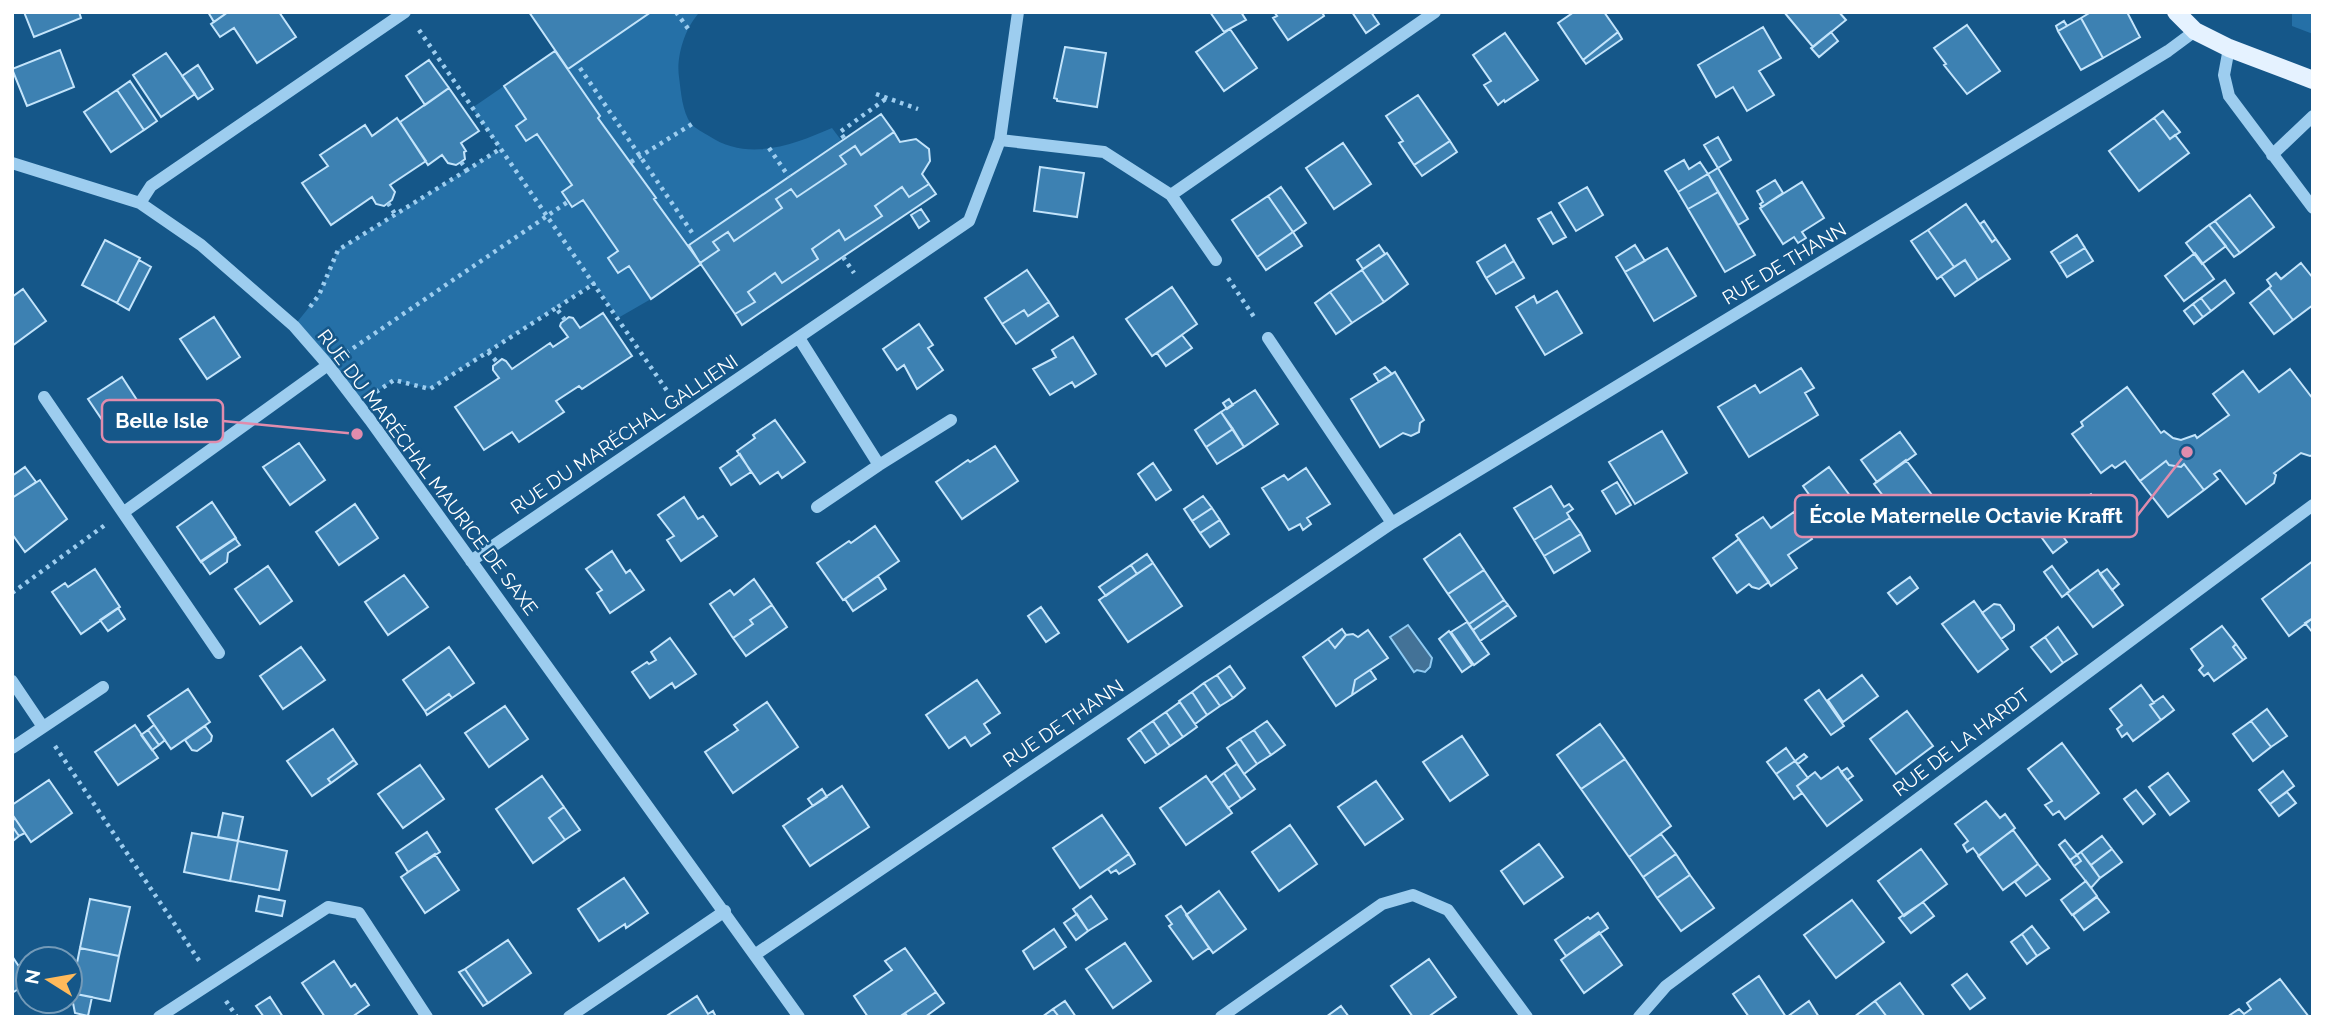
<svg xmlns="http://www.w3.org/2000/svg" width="2325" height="1029" viewBox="0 0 2325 1029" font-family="Raleway,sans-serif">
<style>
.green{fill:#2570a7}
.water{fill:#437297;stroke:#8fcaf2;stroke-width:2}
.building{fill:#3d81b2;stroke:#c3e4fb;stroke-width:2}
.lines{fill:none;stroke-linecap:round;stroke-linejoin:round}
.path{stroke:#9dcdef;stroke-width:4.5;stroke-dasharray:3.5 5;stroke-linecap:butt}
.minor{stroke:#9dcdef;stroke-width:12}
.major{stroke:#e5f2ff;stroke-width:18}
.labels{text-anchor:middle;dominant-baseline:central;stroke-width:5;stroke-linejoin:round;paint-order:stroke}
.street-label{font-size:19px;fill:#fff;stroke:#155789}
.leader{fill:none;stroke:#e08cad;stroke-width:2.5}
.callout-dot{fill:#e08cad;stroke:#155789;stroke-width:2.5}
.callout{fill:#155789;stroke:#e08cad;stroke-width:2.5}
.callout-label{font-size:21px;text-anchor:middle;font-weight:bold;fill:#fff}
</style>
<rect width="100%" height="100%" fill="#155789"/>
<path class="green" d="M651 12H700C685 27 676 57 679 77 681 92 682 111 691 124 695 128 704 133 709 136 748 162 793 145 832 128L841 140 689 245 654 199 656 197 598 118 599 116 568 69Z
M2296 12H2313V34L2292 26V14Z
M504 86 526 119 516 126 526 140 537 134 572 185V207L583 200 618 251 608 259 618 273 629 266 651 299 618 318 594 283 430 389 394 380 358 404 294 326 319 295 338 250 500 149 472 108Z"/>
<path class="water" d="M1408 625 1432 658 1430 667 1425 672 1417 670 1414 672 1390 637Z"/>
<path class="building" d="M24 12H79L81 18 34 37Z
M208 12H228L214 22Z
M228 12H279L296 37 257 63 234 28 220 37 211 24Z
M529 12H651L568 69Z
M1210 12H1241L1246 20 1224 32Z
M1274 12H1322L1324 16 1288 40 1273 18 1277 16Z
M1352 12H1371L1379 24 1366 33Z
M1574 12H1604L1618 32 1583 60 1558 23Z
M1784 12H1839L1846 20 1813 47Z
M2091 12H2127L2140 37 2103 58 2081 18Z
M2081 18 2103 58 2081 70 2058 31Z
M2064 21 2067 26 2058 31 2056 26Z
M1967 25 2000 71 1967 94 1944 65 1946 64 1934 48Z
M1763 27 1781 58 1759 71 1774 95 1747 111 1733 87 1716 97 1698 65Z
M1230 29 1257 68 1224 91 1196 52Z
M1618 32 1622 39 1586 64 1583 60Z
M1831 32 1838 41 1819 57 1811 48Z
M1505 33 1538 80 1505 102 1504 100 1498 105 1484 85 1491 81 1473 55Z
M1065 47 1106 53 1097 107 1057 101V99L1054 98Z
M60 50 74 87 27 106 12 69Z
M555 51 600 116 598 118 656 198 654 199 701 264 651 299 629 266 618 273 608 258 618 251 583 200 572 207 562 192 572 185 537 134 526 141 516 126 526 119 504 86Z
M166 53 195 94 161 117 133 75Z
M429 60 449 88 425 105 406 76Z
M198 65 213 89 198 99 182 76Z
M130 81 157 121 144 130 117 90Z
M449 88 479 131 461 143 466 151 464 152 465 159 461 162 456 165 448 163 442 155 428 165 400 122Z
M117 90 144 130 111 152 84 112Z
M1418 95 1450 141 1414 165 1399 143 1403 141 1386 116Z
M2163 111 2180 132 2170 139 2154 118Z
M881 114 894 132 861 155 855 146 840 156 846 164 797 197 791 189 776 199 782 208 734 241 728 232 713 242 719 250 700 263 689 245Z
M397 118 426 161 390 185 395 192 392 200 384 206 376 204 372 197 331 225 302 183 328 166 320 155 365 125 372 136Z
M2154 118 2170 139 2175 135 2189 153 2139 191 2109 151Z
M894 132 900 142 916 139 929 149 930 161 922 174 929 184 909 197 902 187 875 206 882 216 845 240 839 230 812 249 818 259 782 283 775 273 748 292 755 302 735 314 700 263 719 250 713 242 728 232 734 241 782 208 776 199 791 189 797 197 846 164 840 156 855 146 861 155Z
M1718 137 1731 160 1718 168 1704 145Z
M1450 141 1457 152 1422 176 1414 165Z
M1343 143 1371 184 1334 209 1306 168Z
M1684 160 1689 169 1700 162 1708 174 1678 192 1665 171Z
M1040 167 1084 173 1077 217 1034 211Z
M1718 168 1748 219 1738 225 1708 174Z
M1708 174 1718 192 1688 209 1678 192Z
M1775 180 1783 193 1762 207 1760 204 1763 202 1757 191Z
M1802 182 1824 218 1802 232 1806 238 1798 243 1794 237 1783 244 1760 208Z
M929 184 936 194 742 325 735 314 755 302 748 292 775 273 782 283 818 259 812 249 839 230 845 240 882 216 875 206 902 187 909 197Z
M1281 187 1306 223 1293 232 1268 196Z
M1587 187 1603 215 1576 231 1559 203Z
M1718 192 1755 255 1725 272 1688 209Z
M2250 195 2274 227 2240 253 2215 221Z
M1268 196 1293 232 1257 257 1232 220Z
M1966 204 1992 242 1996 239 2010 259 1978 280 1965 260 1954 267 1928 230Z
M921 209 929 221 919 228 911 215Z
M1551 212 1566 237 1553 244 1538 219Z
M1984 221 1996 239 1992 242 1980 224Z
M2215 221 2240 253 2234 257 2209 225Z
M2209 225 2226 246 2202 264 2186 243Z
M1928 230 1954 267 1937 279 1911 241Z
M1293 232 1302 246 1266 270 1257 257Z
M2077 235 2085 248 2059 264 2051 252Z
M105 240 140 258 117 303 82 285Z
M1379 245 1385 254 1363 269 1357 260Z
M1505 245 1514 261 1486 278 1477 262Z
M1635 245 1645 261 1625 272 1616 257Z
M1667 248 1696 296 1654 321 1625 272Z
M2085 248 2093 261 2067 277 2059 264Z
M1387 253 1408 284 1384 302 1362 270Z
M2195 253 2214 279 2184 301 2165 276Z
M139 260 151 267 129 310 117 303Z
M1965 260 1978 280 1955 296 1941 276Z
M1514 261 1524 278 1496 294 1486 278Z
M2301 263 2313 278V305L2293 320 2269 288 2271 286 2267 280 2276 273 2281 279Z
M1027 270 1049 302 1028 316 1024 310 1002 324 985 298Z
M1362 270 1384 302 1352 323 1330 292Z
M2225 280 2234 293 2211 311 2201 298Z
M1172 287 1197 324 1152 356 1126 319Z
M2269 288 2293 320 2274 334 2250 303Z
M23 289 46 321 12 346V297Z
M1557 291 1582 333 1545 355 1516 307 1534 296 1537 303Z
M1330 292 1352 323 1336 334 1315 303Z
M2201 298 2211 311 2203 317 2193 304Z
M1049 302 1058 316 1016 344 1002 324 1024 310 1028 316Z
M2193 304 2203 317 2194 324 2184 311Z
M603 313 632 356 582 389 579 386 556 401 564 412 519 442 512 432 484 450 455 407 499 378 493 370V366L502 359 506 361 512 369 550 343 553 347 568 337 560 326 561 323 569 317 573 318 580 328Z
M214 317 240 357 207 379 180 339Z
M919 324 933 345 928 348 943 370 917 389 904 365 897 370 883 349Z
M1182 335 1192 348 1166 366 1157 353Z
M1073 337 1096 374 1075 387 1072 382 1050 395 1033 369 1056 357 1052 350Z
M1385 367 1392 374 1379 382 1374 374Z
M1801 368 1814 388 1805 393 1818 415 1749 457 1718 407 1755 385 1760 393Z
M2290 369 2313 399V455L2310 456 2301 453 2274 473 2276 475 2274 483 2246 504 2220 470 2214 474 2218 479 2204 490 2184 464 2181 467 2169 465 2166 461 2140 481 2125 461 2115 468 2112 465 2101 473 2072 434 2083 426 2081 422 2127 387 2161 433 2164 431 2173 438 2181 440 2195 435 2197 438 2229 415 2213 394 2243 371 2259 392Z
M1395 372 1424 420 1420 423 1419 432 1411 436 1403 433 1380 447 1351 399Z
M122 377 148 417 115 439 88 399Z
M1255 390 1278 424 1244 447 1221 412Z
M1229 399 1233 405 1227 409 1223 403Z
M1221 412 1233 429 1206 447 1195 430Z
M775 420 805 462 782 478 778 472 760 484 737 451 755 438 753 435Z
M1233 429 1244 447 1217 464 1206 447Z
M1662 431 1687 473 1635 504 1609 462Z
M1900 432 1916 454 1877 482 1861 460Z
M299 443 325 480 290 505 263 467Z
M995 446 1018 481 962 519 936 482 968 460 970 462Z
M740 454 751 472 731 485 720 468Z
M1906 460 1932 495 1900 518 1874 484Z
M2166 461 2169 465 2181 467 2184 464 2204 490 2168 517 2140 481Z
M1153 463 1171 490 1156 500 1138 474Z
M25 467 36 482 12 498V476Z
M1829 467 1851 497 1825 517 1803 486Z
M1306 468 1330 504 1307 518 1311 524 1303 530 1300 524 1289 530 1262 488 1284 475 1288 480Z
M40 480 67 519 25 552 12 534V498Z
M1617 482 1631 505 1616 514 1602 491Z
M1551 486 1564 507 1569 504 1573 509 1567 513 1570 518 1534 540 1514 508Z
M2091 494 2110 519 2096 528 2078 503Z
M1203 496 1212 508 1192 521 1184 509Z
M684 497 698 519 703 516 717 536 681 561 667 540 674 536 658 515Z
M212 502 236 538 201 562 177 527Z
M355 504 378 538 339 565 316 532Z
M1212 508 1220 520 1200 533 1192 521Z
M1794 512 1812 539 1788 555 1797 568 1771 586 1736 535 1763 517 1771 528Z
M1570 518 1581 534 1544 556 1534 540Z
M1220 520 1229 534 1210 547 1200 533Z
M875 526 899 561 843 600 817 563 849 541 851 543Z
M2057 528 2067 542 2053 553 2042 538Z
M1460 534 1484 570 1448 594 1424 559Z
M1581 534 1590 551 1554 573 1544 556Z
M235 538 240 545 228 553 227 562 210 574 201 561Z
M1739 539 1769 582 1759 589 1752 587 1749 584 1737 593 1713 558Z
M612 551 626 573 630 570 644 590 610 613 597 593 602 590 586 569Z
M1147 554 1153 563 1137 574 1131 565Z
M2313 561V618L2289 636 2262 599Z
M1153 563 1182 606 1128 642 1099 600Z
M1131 565 1137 574 1106 596 1099 587Z
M268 566 292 601 260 624 235 589Z
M2052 566 2070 591 2062 597 2044 572Z
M95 569 120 607 81 634 52 592 65 583 68 587Z
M2107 569 2119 584 2112 590 2100 574Z
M1484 570 1504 600 1469 624 1448 594Z
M2098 570 2123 605 2093 627 2067 593Z
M404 575 428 607 388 635 365 602Z
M878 576 886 589 853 611 845 599Z
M1910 577 1918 588 1897 604 1888 593Z
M754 579 772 605 750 620 753 624 733 638 710 604 730 590 734 595Z
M1504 600 1508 605 1473 630 1469 624Z
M1974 601 2008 649 1978 672 1942 624Z
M1994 604 2000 605 2014 625V630L2001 639 1982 613Z
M772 605 787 627 746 656 733 638 753 624 750 620Z
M1508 605 1516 616 1480 641 1473 630Z
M1041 607 1059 633 1046 642 1028 616Z
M118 608 125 619 108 631 100 620Z
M2313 618V633L2305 623Z
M1467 622 1489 654 1474 665 1451 632Z
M2222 626 2236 644 2233 647 2243 660 2214 681 2208 673 2204 676 2199 670 2203 666 2191 649Z
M2058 627 2077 654 2063 663 2045 637Z
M1342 629 1346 635 1335 648 1328 639Z
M1368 630 1388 658 1355 680 1352 695 1336 706 1303 657 1328 639 1335 648 1346 635 1353 634 1358 637Z
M1449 631 1472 665 1462 672 1439 639Z
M2045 637 2063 663 2051 672 2031 647Z
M670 638 696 674 675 688 672 683 650 698 632 672 647 662 649 664 656 660 651 652Z
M2236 644 2246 658 2243 660 2233 647Z
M301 647 325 680 283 709 260 676Z
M449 647 474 683 452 698 449 694 425 711 403 680Z
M1230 666 1245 688 1233 698 1217 675Z
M1370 670 1376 679 1352 695 1355 680Z
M1217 675 1233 698 1220 706 1204 683Z
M1862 675 1878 696 1843 722 1828 700Z
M977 680 1000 713 984 724 990 733 971 746 965 737 949 748 926 715Z
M1204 683 1220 706 1207 715 1192 692Z
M2141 685 2154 703 2150 705 2161 720 2133 741 2127 733 2122 737 2117 729 2122 725 2110 709Z
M188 689 210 722 171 749 148 716Z
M1819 690 1844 726 1831 735 1805 700Z
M1192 692 1207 715 1195 724 1179 701Z
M449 694 452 698 427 715 425 711Z
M2163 696 2174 710 2161 720 2150 705Z
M767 702 798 747 733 793 705 752 738 730 734 725Z
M1180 702 1197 727 1183 737 1166 712Z
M505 706 528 739 489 767 465 733Z
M2267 709 2287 736 2271 747 2251 721Z
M1907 711 1933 746 1896 774 1870 739Z
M1166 712 1183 737 1170 746 1153 721Z
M1153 721 1170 746 1157 755 1140 730Z
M1267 721 1285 745 1271 755 1254 730Z
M2251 721 2271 747 2253 761 2233 734Z
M1600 724 1625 759 1581 789 1557 755Z
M135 725 158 758 118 785 95 752Z
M154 725 165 740 159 745 148 730Z
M205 726 212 736 211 741 197 751 192 750 185 740Z
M333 729 354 760 328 779 331 783 312 796 287 761Z
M148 730 159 745 152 750 141 735Z
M1140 730 1157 755 1145 763 1128 739Z
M1254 730 1271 755 1257 764 1240 739Z
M1462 736 1488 775 1450 801 1423 762Z
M1240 739 1257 764 1244 774 1227 748Z
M2062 743 2099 793 2065 819 2059 811 2053 815 2045 805 2052 801 2028 769Z
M1786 748 1795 761 1776 774 1767 762Z
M1804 754 1807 757 1798 764 1795 761Z
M1625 759 1671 826 1629 857 1581 789Z
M354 760 357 764 331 783 328 779Z
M1795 761 1808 778 1797 786 1802 793 1794 799 1776 774Z
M1237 764 1255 789 1241 799 1224 773Z
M420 765 444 799 403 828 378 794Z
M1838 767 1862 800 1827 826 1797 786 1815 772 1821 779Z
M1847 768 1853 776 1847 780 1841 772Z
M2283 771 2294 786 2270 804 2259 790Z
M1224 773 1241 799 1228 808 1211 783Z
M2168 773 2189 801 2170 815 2149 787Z
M542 776 564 807 549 818 565 840 533 863 496 809Z
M1206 776 1232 813 1186 845 1160 808Z
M49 780 72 813 31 842 12 814V805Z
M1376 781 1403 819 1365 845 1338 807Z
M842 786 869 827 810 866 783 826Z
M822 789 827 797 813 806 808 799Z
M2136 790 2155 814 2143 824 2124 799Z
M2287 792 2296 803 2279 816 2270 804Z
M1986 801 2000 818 2005 814 2015 828 1979 856 1973 848 1967 852 1963 845 1968 841 1955 824Z
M564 807 580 830 565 840 549 818Z
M223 813 243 817 238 841 218 837Z
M1102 815 1129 854 1080 888 1053 848Z
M14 817 25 833 19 836 12 826Z
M1290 825 1317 864 1279 891 1252 852Z
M12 826 19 836 13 841 12 840Z
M2013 830 2038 864 2003 890 1978 856Z
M427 832 440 852 408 872 396 853Z
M192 833 238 841 230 881 184 872Z
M1661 834 1676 854 1643 877 1629 857Z
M2102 836 2112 849 2091 865 2081 852Z
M2065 840 2077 855 2070 860 2059 845Z
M238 841 287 851 279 890 230 881Z
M1539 844 1563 877 1524 904 1501 871Z
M1921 849 1947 884 1904 916 1878 881Z
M2112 849 2122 862 2100 878 2091 865Z
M2081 852 2100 878 2091 888 2074 866 2081 861 2077 855Z
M435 854 459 890 425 913 401 877Z
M1129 854 1135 864 1119 874 1116 870 1111 873 1108 869Z
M1676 854 1690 875 1657 898 1643 877Z
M2077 855 2081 861 2074 866 2070 860Z
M2038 864 2050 879 2026 896 2015 882Z
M1690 875 1714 908 1681 931 1657 898Z
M624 878 648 913 626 928 625 924 599 941 578 909Z
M2086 881 2097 896 2072 915 2061 900Z
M1219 891 1246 929 1213 953 1186 915Z
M259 896 285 901 282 916 256 911Z
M1091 896 1107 919 1088 931 1073 909Z
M2097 897 2109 912 2084 930 2073 915Z
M90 899 130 907 119 956 80 948Z
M1852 900 1884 942 1836 978 1804 935Z
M1923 902 1934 916 1911 933 1899 918Z
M1181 906 1209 948 1193 959 1169 926 1172 924 1166 916Z
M1598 913 1608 928 1566 956 1555 940 1588 917 1590 919Z
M1077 914 1088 931 1076 940 1064 923Z
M2032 926 2049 948 2037 956 2022 934Z
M1054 929 1066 947 1034 969 1023 951Z
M1599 932 1622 965 1584 993 1561 960Z
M2022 934 2037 956 2027 964 2011 942Z
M508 940 531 973 488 1003 465 969Z
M1125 943 1151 981 1113 1008 1086 969Z
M80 948 119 956 110 1001 71 993Z
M905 948 936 992 899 1017H868L854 996 892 970 885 961Z
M12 956 28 980V983L12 993Z
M1429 959 1456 997 1428 1017H1413L1391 986Z
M334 961 351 987 355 984 369 1005 352 1017H325L302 983Z
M465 969 488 1003 483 1006 459 972Z
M1967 974 1985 998 1970 1009 1952 985Z
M1759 976 1786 1017H1749L1733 994Z
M2280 979 2309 1017H2227L2239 1009 2244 1014 2251 1009 2247 1003Z
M1900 983 1925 1017H1887L1875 1001Z
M936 992 944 1003 925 1017H908L905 1013Z
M71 993 92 997 88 1016 75 1013Z
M697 996 708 1014 713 1011 716 1017H665Z
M270 997 283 1017H264L256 1006Z
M1065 1001 1076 1017H1059L1053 1009Z
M1809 1001 1819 1017H1787Z
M1875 1001 1887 1017H1854Z
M1341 1006 1349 1017H1326Z
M1053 1009 1059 1017H1042Z"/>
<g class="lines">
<path class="path" d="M676 12 689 30
M419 30 672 398
M580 68 693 234
M876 94 918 109
M844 138 840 132 887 98
M769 148 789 177
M461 162 467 170 500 149
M631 162 692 124
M388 203 395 214
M843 257 854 273
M1228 278 1256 320
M310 307 319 295 338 250 467 170
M565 320 556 308 595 283
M488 352 497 362
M346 353 569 201
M376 392 394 380 430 389 556 308
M12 593 105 525
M55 746 200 962
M226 1001 237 1017"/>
<path class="minor" d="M2229 48 2224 75 2229 96 2313 208
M1000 140 1104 152 1171 195 1435 12
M2272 155 2313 116
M12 163 140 203 201 245 294 326 328 365 370 420 799 1017
M1171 195 1216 260
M140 203 151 186 405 12
M799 338 879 465 817 507
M1268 338 1392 523
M44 397 219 653
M879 465 951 420
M124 512 328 365
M471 561 969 221 1000 140 1018 12
M12 681 43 727
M12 748 103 687
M756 954 1392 523 2168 51 2195 31
M159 1017 328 907 359 913 427 1017
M569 1017 725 911
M1221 1017 1382 904 1413 895 1448 910 1527 1017
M1639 1017 1666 986 2313 505"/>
<path class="major" d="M2176 12 2195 31 2229 48 2313 80"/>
</g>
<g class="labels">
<g class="street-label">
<text transform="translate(1784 263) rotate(-31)">RUE DE THANN</text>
<text transform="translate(624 434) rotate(-34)">RUE DU MARÉCHAL GALLIENI</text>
<text transform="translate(428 472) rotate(53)">RUE DU MARÉCHAL MAURICE DE SAXE</text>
<text transform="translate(1063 723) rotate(-34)">RUE DE THANN</text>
<text transform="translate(1961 742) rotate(-37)">RUE DE LA HARDT</text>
</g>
</g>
<path class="leader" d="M357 434L223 421M2187 452L2137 516"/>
<g class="callout-dot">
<circle cx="357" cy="434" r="7"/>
<circle cx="2187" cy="452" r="7"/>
</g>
<g class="callout">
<rect x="102" y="400" width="121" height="42" rx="7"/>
<rect x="1795" y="495" width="342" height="42" rx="7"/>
</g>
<g class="callout-label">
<text x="162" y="428">Belle Isle</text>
<text x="1966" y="523">École Maternelle Octavie Krafft</text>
</g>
<rect width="2325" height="1029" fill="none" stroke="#ffffff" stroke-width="28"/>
<g transform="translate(49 980) rotate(281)"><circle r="33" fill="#155789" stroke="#739ab8" stroke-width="2"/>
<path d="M0-5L12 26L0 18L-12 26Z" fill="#ffba5b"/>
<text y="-10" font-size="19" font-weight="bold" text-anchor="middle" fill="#ffffff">N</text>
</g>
</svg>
